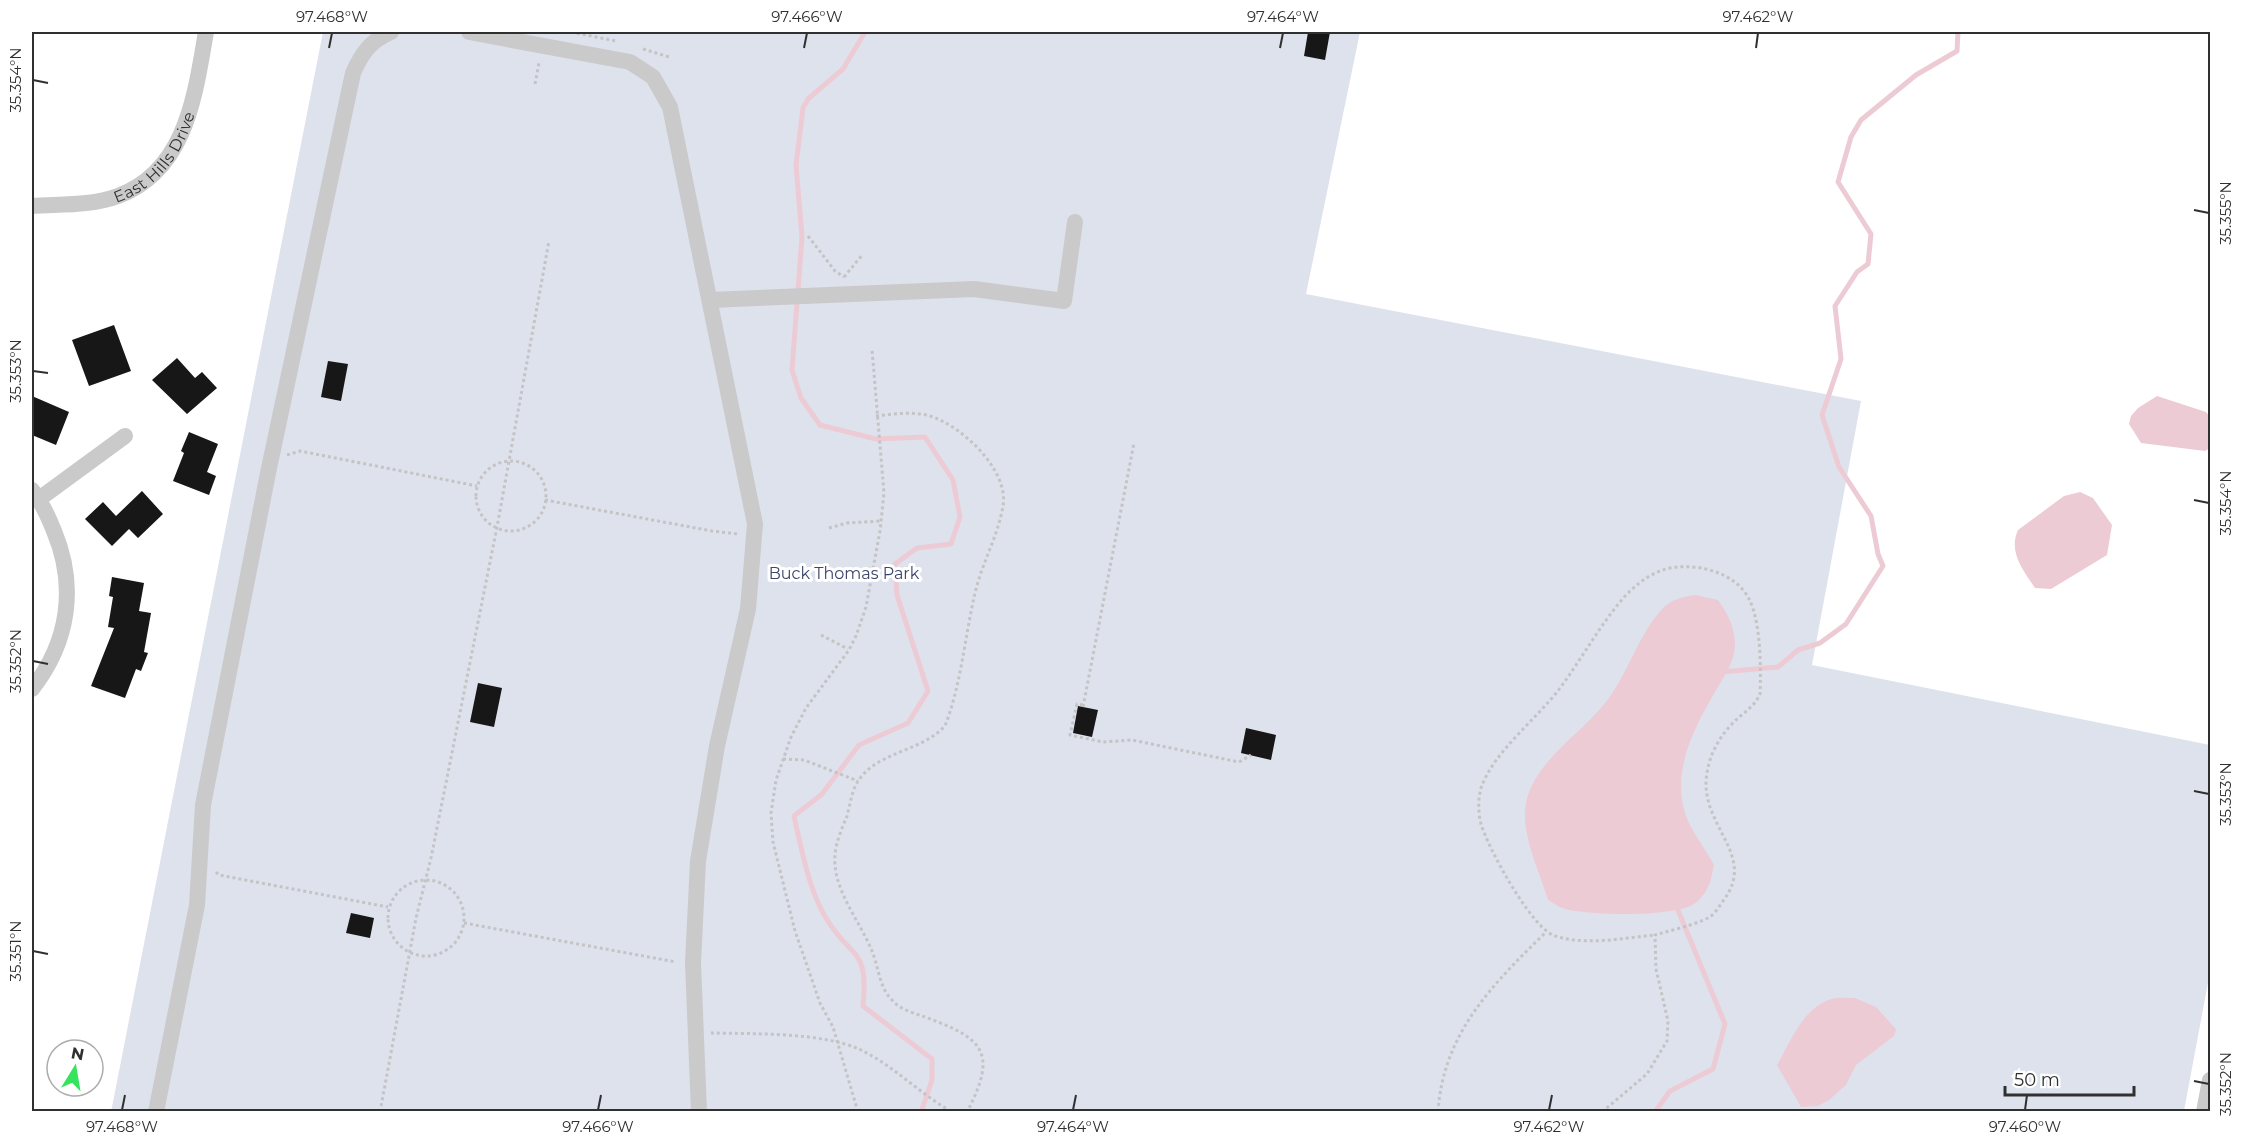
<svg xmlns="http://www.w3.org/2000/svg" width="2242" height="1143" viewBox="0 0 2242 1143" font-family="Montserrat,sans-serif">
<style>
.green{fill:#dee2ed}
.water{fill:#eccbd5}
.lines{fill:none;stroke-linecap:round;stroke-linejoin:round}
.stream{stroke:#eccbd5;stroke-width:5}
.building{fill:#171717}
.path{stroke:#c4c4c4;stroke-width:3;stroke-dasharray:3 3;stroke-linecap:butt}
.minor{stroke:#cacaca;stroke-width:16}
.ticks{fill:none;stroke:#303030;stroke-width:2}
.labels{text-anchor:middle;dominant-baseline:central;stroke-width:6;stroke-linejoin:round;paint-order:stroke}
.street-label{font-size:16px;fill:#303030;stroke:#fff}
.park-label{font-size:16px;fill:#3d456b;stroke:#fff}
.neatline{fill:none;stroke:#303030;stroke-width:2}
.ticks-label{font-size:15px;text-anchor:middle;fill:#303030}
</style>
<rect width="100%" height="100%" fill="#fff"/>
<path class="green" d="M323 32H1360L1306 294 1861 401 1812 665 2210 745V972L2184 1111 111 1112Z"/>
<path class="water" d="M2157 396 2206 412 2210 417V448L2205 451 2141 443 2129 424 2131 416 2138 408Z
M2080 492 2093 498 2112 525 2107 555 2051 589 2035 588C2023 570 2008 552 2018 530L2064 496Z
M1695 595 1718 600C1728 614 1735 627 1735 646 1734 663 1723 678 1715 692 1694 728 1672 770 1685 813 1690 830 1706 849 1714 865 1711 880 1709 891 1697 902 1678 918 1595 915 1569 910 1562 909 1555 904 1548 900 1539 869 1517 828 1528 795 1542 755 1584 732 1609 698 1629 670 1639 634 1663 608 1672 599 1683 597 1695 595Z
M1855 998 1876 1007 1896 1029 1894 1036 1856 1065 1846 1085 1829 1100 1818 1106 1801 1107 1777 1065C1791 1041 1802 1009 1831 999 1838 997 1848 998 1855 998Z"/>
<g class="lines">
<path class="stream" d="M865 32 843 69 808 99 803 108 796 165 802 237 792 370 801 398 820 425 876 439 925 437 953 480 960 517 951 544 917 548 895 564 897 595 928 691 908 723 859 745 822 794 794 816C801 847 809 891 826 918 851 960 869 946 863 1006L932 1059V1080L921 1112
M1721 672 1778 667 1798 650 1820 643 1846 624 1883 566 1878 554 1871 516 1839 467 1822 415 1841 359 1835 306 1857 272 1868 264 1871 234 1838 182 1851 137 1861 120 1916 75 1957 51 1958 32
M1655 1112 1670 1091 1713 1069 1725 1024 1675 903"/>
</g>
<path class="building" d="M1308 32H1330L1325 60 1304 56Z
M114 325 131 371 89 386 72 340Z
M177 358 195 378 202 372 217 388 187 414 152 380Z
M328 361 348 364 341 401 321 397Z
M32 396 69 412 56 445 32 435Z
M189 432 218 444 207 472 216 476 209 495 173 481 184 453 181 451Z
M142 491 163 514 138 538 129 529 112 546 85 519 103 502 116 516Z
M112 577 144 583 139 611 151 613 144 652 148 653 141 671 136 669 125 698 91 686 114 628 108 627 113 597 109 596Z
M478 683 502 688 494 727 470 722Z
M1078 706 1098 710 1092 737 1073 733Z
M1246 728 1276 735 1271 760 1241 753Z
M351 913 374 918 370 938 346 933Z"/>
<g class="lines">
<path class="path" d="M571 32 616 41
M643 49 669 57
M535 84 539 63
M808 236 835 271 844 277
M844 277 863 254
M876 416C894 414 913 411 930 416 962 426 1009 470 1003 506 998 536 982 563 975 593 965 636 961 685 945 726 921 752 878 751 858 781 852 790 850 805 847 816 842 828 836 842 835 855 832 889 860 921 872 951 879 968 879 988 893 1001 901 1010 914 1013 925 1017 982 1038 999 1051 967 1112
M287 455 300 451 477 486
M476 496a35 35 0 1 1 70 0a35 35 0 1 1-70 0Z
M545 500 712 531 738 534
M829 528 847 523 881 521
M821 635 848 649
M1083 705 1077 704 1070 735 1103 742 1132 740 1239 762 1251 755
M1083 707 1134 443
M783 759 804 760 858 781
M216 872 219 875 388 907
M388 918a38 38 0 1 1 76 0a38 38 0 1 1-76 0Z
M464 923 676 962
M711 1033C754 1034 823 1032 861 1050 894 1066 920 1094 952 1112
M380 1112 416 918 431 858 497 527 549 241
M858 1112 833 1027 820 1003 795 931 773 842 771 813 776 780 791 737 806 708 849 650 856 636 866 607 880 531 884 493 872 349
M1438 1112C1443 1033 1493 984 1546 932
M1602 1112 1647 1074 1667 1041 1668 1021 1656 969 1655 935C1672 930 1691 926 1708 918 1714 915 1719 907 1723 901 1760 853 1694 824 1708 768 1711 752 1721 735 1732 724 1742 713 1754 708 1760 694 1761 668 1761 622 1749 599 1735 570 1688 560 1660 571 1647 576 1636 585 1626 595 1601 623 1583 657 1560 688 1537 719 1494 751 1481 788 1478 799 1478 812 1481 824 1488 848 1532 929 1555 936 1586 946 1623 938 1655 935"/>
<g class="minor">
<path d="M469 32 630 62 653 77 670 107 755 524 748 609 717 746 698 861 693 963 699 1112"/>
<path id="s1" d="M32 206C60 204 91 206 118 196 187 170 195 94 206 32"/>
<path d="M710 300 974 289 1064 301 1075 222"/>
<path d="M32 490C42 502 48 516 54 531 77 586 69 642 32 689"/>
<path d="M39 499 125 436"/>
<path d="M156 1112 197 905 203 805 268 473 353 73C362 53 370 41 391 32"/>
<path d="M2204 1112 2210 1080"/>
</g>
</g>
<path class="ticks" d="M329 48 332 33M804 48 807 33M1280 48 1283 33M1756 48 1758 33M33 80 48 83M2194 210 2209 213M33 371 48 373M2194 500 2209 503M33 661 48 664M2194 791 2209 794M33 951 48 954M2194 1081 2209 1084M122 1110 125 1095M598 1110 601 1095M1073 1110 1076 1095M1549 1110 1552 1095M2025 1110 2027 1095"/>
<g class="labels">
<g class="street-label">
<text stroke="none"><textPath href="#s1" startOffset="142">East Hills Drive</textPath></text>
</g>
<g class="park-label">
<text x="844" y="573">Buck Thomas Park</text>
</g>
</g>
<rect width="2242" height="1143" fill="none" stroke="#ffffff" stroke-width="66"/>
<g transform="translate(75 1068) rotate(11)"><circle r="28" fill="#ffffff" stroke="#acacac" stroke-width="1.5"/>
<path d="M0-4.5L10 22L0 15L-10 22Z" fill="#36e35c"/>
<text y="-9" font-size="16" font-weight="bold" text-anchor="middle" fill="#303030">N</text>
</g>
<path d="M2005 1086v9h129v-9" fill="none" stroke="#303030" stroke-width="3"/>
<text x="2014" y="1086" font-size="18" fill="#303030" stroke="#ffffff" stroke-width="4.5" paint-order="stroke">50 m</text>
<rect x="33" y="33" width="2176" height="1077" class="neatline"/>
<g class="ticks-label">
<text x="332" y="22">97.468°W</text>
<text x="807" y="22">97.466°W</text>
<text x="1283" y="22">97.464°W</text>
<text x="1758" y="22">97.462°W</text>
<text transform="translate(16 80) rotate(-90)" y="5">35.354°N</text>
<text transform="translate(2226 213) rotate(-90)" y="5">35.355°N</text>
<text transform="translate(16 371) rotate(-90)" y="5">35.353°N</text>
<text transform="translate(2226 503) rotate(-90)" y="5">35.354°N</text>
<text transform="translate(16 661) rotate(-90)" y="5">35.352°N</text>
<text transform="translate(2226 794) rotate(-90)" y="5">35.353°N</text>
<text transform="translate(16 951) rotate(-90)" y="5">35.351°N</text>
<text transform="translate(2226 1084) rotate(-90)" y="5">35.352°N</text>
<text x="122" y="1132">97.468°W</text>
<text x="598" y="1132">97.466°W</text>
<text x="1073" y="1132">97.464°W</text>
<text x="1549" y="1132">97.462°W</text>
<text x="2025" y="1132">97.460°W</text>
</g>
</svg>
